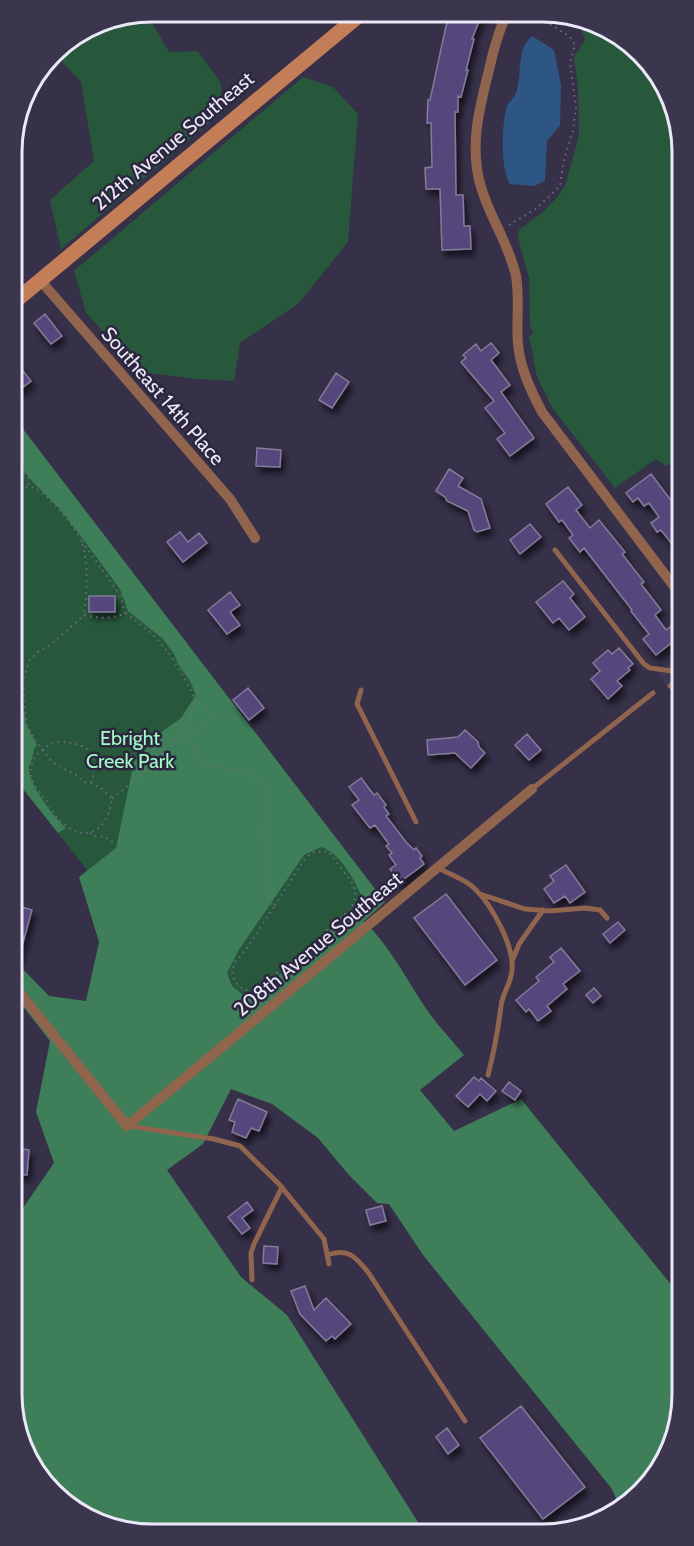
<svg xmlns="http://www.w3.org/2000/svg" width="694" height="1546" viewBox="0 0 694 1546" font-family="Cabin,sans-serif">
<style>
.built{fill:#3e3756}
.green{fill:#27583c}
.forest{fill:#3e7e59;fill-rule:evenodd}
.water{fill:#2e5684}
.building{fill:#55467c;stroke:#827c99;stroke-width:1.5;filter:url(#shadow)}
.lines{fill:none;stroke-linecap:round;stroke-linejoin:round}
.path{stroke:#706b81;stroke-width:2;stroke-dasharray:1.5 4.5;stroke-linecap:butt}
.lane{stroke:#90644d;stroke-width:5}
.street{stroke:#90644d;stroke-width:10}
.secondary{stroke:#c37e58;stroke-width:15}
.labels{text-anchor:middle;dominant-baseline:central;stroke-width:5;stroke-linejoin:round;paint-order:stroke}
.street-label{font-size:20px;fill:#ebe8f8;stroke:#2c263e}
.park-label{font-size:20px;fill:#a0fcc4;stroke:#2c263e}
.rim{fill:none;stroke:#ebe8f8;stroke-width:3}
</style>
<defs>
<filter id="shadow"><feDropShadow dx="3.5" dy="6" stdDeviation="3" flood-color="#0009"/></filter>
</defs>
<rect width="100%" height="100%" fill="#363049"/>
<path class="built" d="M679 655V701L658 674Z"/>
<path class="green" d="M146 13 169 52 198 51 221 83 222 112 61 249 50 200 94 161 81 82 55 54 60 47 99 23Z
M582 21 634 47 677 116 678 464 673 463 666 466 656 459 615 488 553 409 537 377 529 336 533 333 530 325 529 278 518 237 519 230 543 212 559 195 565 186 579 135 578 87 574 57 585 40 580 24Z
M303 77 333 87 358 114 348 242 298 304 240 343 234 381 198 379 141 372 86 313 74 271Z
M13 416 385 902 220 1040 15 778Z"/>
<path class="forest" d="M13 416 385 902 363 922H365C391 948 405 977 425 1007 436 1024 451 1039 464 1055L420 1090 454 1131 521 1099 681 1297 682 1403 653 1479 618 1503 612 1489 423 1255 389 1204 377 1203 348 1174 318 1138 272 1104 231 1089 203 1144 167 1170 241 1277 287 1315 423 1530 125 1531 60 1499 17 1430 16 1218 54 1163 36 1112 50 1041 15 996V961L49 996 86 1001 99 942 79 877 116 848 134 762 163 731 181 718 196 695 190 681 179 666 174 654 163 639 128 611 120 589 83 539 59 508 32 481 13 457ZM321 847C340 853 354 879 362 897L355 910 344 920 311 945 296 962 255 994 243 995 232 986 227 973 238 951 304 855Z
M18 689 21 690 26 724 37 745 34 749C34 756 30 761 29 768 28 784 54 817 66 828L58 833 15 779 22 771 14 741V720L20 708Z"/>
<path class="water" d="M532 36 554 50 561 85 560 125 547 141 545 181 534 186 510 184C500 170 502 126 506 109 507 103 514 99 516 93 523 74 515 51 532 36Z"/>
<path class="building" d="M451 14H482L472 39H474L466 70H468L461 97 458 96V112H455L456 195H463L464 226H470L471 249 442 250 440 189H426L425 168 432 167 431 123H427L428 100H430L446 26Z
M45 314 62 336 51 344 34 323Z
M491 343 499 353 491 360 510 385 501 392 534 438 510 456 497 439 505 433 485 408 494 401 461 362 466 358 463 355 476 344 481 351Z
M13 358 31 381 13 395Z
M336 373 349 382 332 408 319 400Z
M257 448 281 450 280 467 256 466Z
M449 469 463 478 458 486 481 499 490 528 477 532 474 530 468 511 447 501 445 497 436 491Z
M651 474 673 503 678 499 679 553 661 530 657 532 651 523 659 517 649 503 644 506 638 498 633 502 626 493Z
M568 487 582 505 576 510 590 528 599 520 625 552 622 554 644 582 641 584 661 610 655 615 666 630 674 624 679 630V637L656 655 643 639 649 634 631 611 632 610 584 548 580 552 569 538 573 535 562 520 559 522 546 504Z
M530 524 541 537 520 554 510 540Z
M180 532 188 542 199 533 207 543 183 562 167 542Z
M563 581 574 594 570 598 585 617 569 630 559 618 553 623 536 602Z
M230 592 240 605 230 612 240 625 227 634 208 610Z
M89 596H115V612H89Z
M619 648 633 664 628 668 630 670 617 681 622 686 608 699 591 679 600 671 593 663 608 650 612 654Z
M248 688 264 708 249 720 233 700Z
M465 730 478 742 479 747 485 753 471 768 455 753 428 755 427 740 458 737Z
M527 734 541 750 529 760 515 745Z
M361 778 374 795 377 793 386 805 384 807 389 814 386 816 406 842 414 850 416 848 422 856 420 858 424 864 400 882 390 869 396 865 389 855 392 853 386 846 389 844 375 825 370 828 352 805 359 800 349 787Z
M566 865 585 892 570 903 565 896 554 903 544 889 554 881 550 876Z
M446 894 497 960 465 985 414 918Z
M15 905 32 910 18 961H15Z
M618 922 625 930 610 943 603 934Z
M561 948 580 971 563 984 567 989 547 1006 551 1011 538 1021 529 1009 526 1012 516 1000 539 981 536 977 554 962 550 957Z
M594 988 601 996 593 1003 586 995Z
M474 1077 479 1081 481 1078 496 1091 487 1101 480 1094 468 1107 456 1096Z
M509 1082 521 1091 515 1100 502 1091Z
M238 1099 267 1112 259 1131 251 1128 246 1138 232 1132 235 1122 229 1120Z
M16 1148 29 1150 27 1175 16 1174Z
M247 1202 253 1210 242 1218 250 1228 242 1234 228 1217Z
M382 1206 386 1221 370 1225 366 1210Z
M264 1246 278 1247 277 1264 263 1263Z
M305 1286 314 1310 326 1298 351 1324 335 1339 332 1336 326 1341 300 1314 291 1291Z
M521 1406 585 1487 543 1519 480 1438Z
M447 1428 459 1445 448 1454 436 1437Z"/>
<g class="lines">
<path class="path" d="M509 225 537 208 560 186 564 160 573 130 576 107 570 63 575 45 570 37 535 14
M13 459 29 479 28 487
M14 490C21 488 29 485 36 489 49 496 76 527 81 541 89 563 87 592 84 615
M82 541 120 595 125 613
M14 686 22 688
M190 741 209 716 204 705 196 700
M91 783C100 756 92 744 62 742 53 741 49 745 42 750 34 756 30 764 31 774 32 783 39 791 44 798 50 806 55 817 63 823 90 846 109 826 112 798L102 789 91 783 84 782 76 775 52 762 33 737 27 725 24 703 23 680 30 660 38 652 52 644 84 615C97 618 112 620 125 613 163 638 175 660 196 700L186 725 191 743 198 759 209 765 243 772 262 779 267 785 264 826 267 897 274 907 306 857 314 852 328 851 353 884 356 896 351 909 284 968 253 990H244L235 982 232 971 235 962 247 948 274 907
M112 798C141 777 165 754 186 725
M90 833 93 836 105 837 114 843"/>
<path class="lane" d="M555 550 644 664 650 668 679 672
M670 686 679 679
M361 690 357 704 416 822
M532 789 653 693
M438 868C449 874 465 879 474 888 492 905 518 951 511 976 509 986 502 995 501 1006 498 1030 494 1052 488 1075
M480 894 525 909 550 911 585 908 600 910 607 918
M513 959 519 944 543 910
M129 1126 214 1139 240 1146 279 1184 324 1239 329 1264
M327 1255C348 1248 355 1256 368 1272L465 1421
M252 1280 251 1253 254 1244 282 1187"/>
<path class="street" d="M507 14C498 31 493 52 489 70 479 109 469 148 481 187 490 218 509 244 516 276 520 298 516 321 518 344 520 368 531 391 542 412L679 593
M40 280 230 499 255 538
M15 987 127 1126 532 789"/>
<path class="secondary" d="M13 303 362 13"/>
</g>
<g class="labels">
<g class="street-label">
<text transform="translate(173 141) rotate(-40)">212th Avenue Southeast</text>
<text transform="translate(163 396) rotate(49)">Southeast 14th Place</text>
<text transform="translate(318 944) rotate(-40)">208th Avenue Southeast</text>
</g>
<g class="park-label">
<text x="130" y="738">Ebright<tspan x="130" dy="23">Creek Park</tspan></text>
</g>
</g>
<path d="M0 0H694V1546H0ZM152 22H542A130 130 0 0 1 672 152V1394A130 130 0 0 1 542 1524H152A130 130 0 0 1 22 1394V152A130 130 0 0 1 152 22Z" fill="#3b364d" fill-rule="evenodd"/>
<path class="rim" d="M152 22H542A130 130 0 0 1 672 152V1394A130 130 0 0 1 542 1524H152A130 130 0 0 1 22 1394V152A130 130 0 0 1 152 22Z"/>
</svg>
